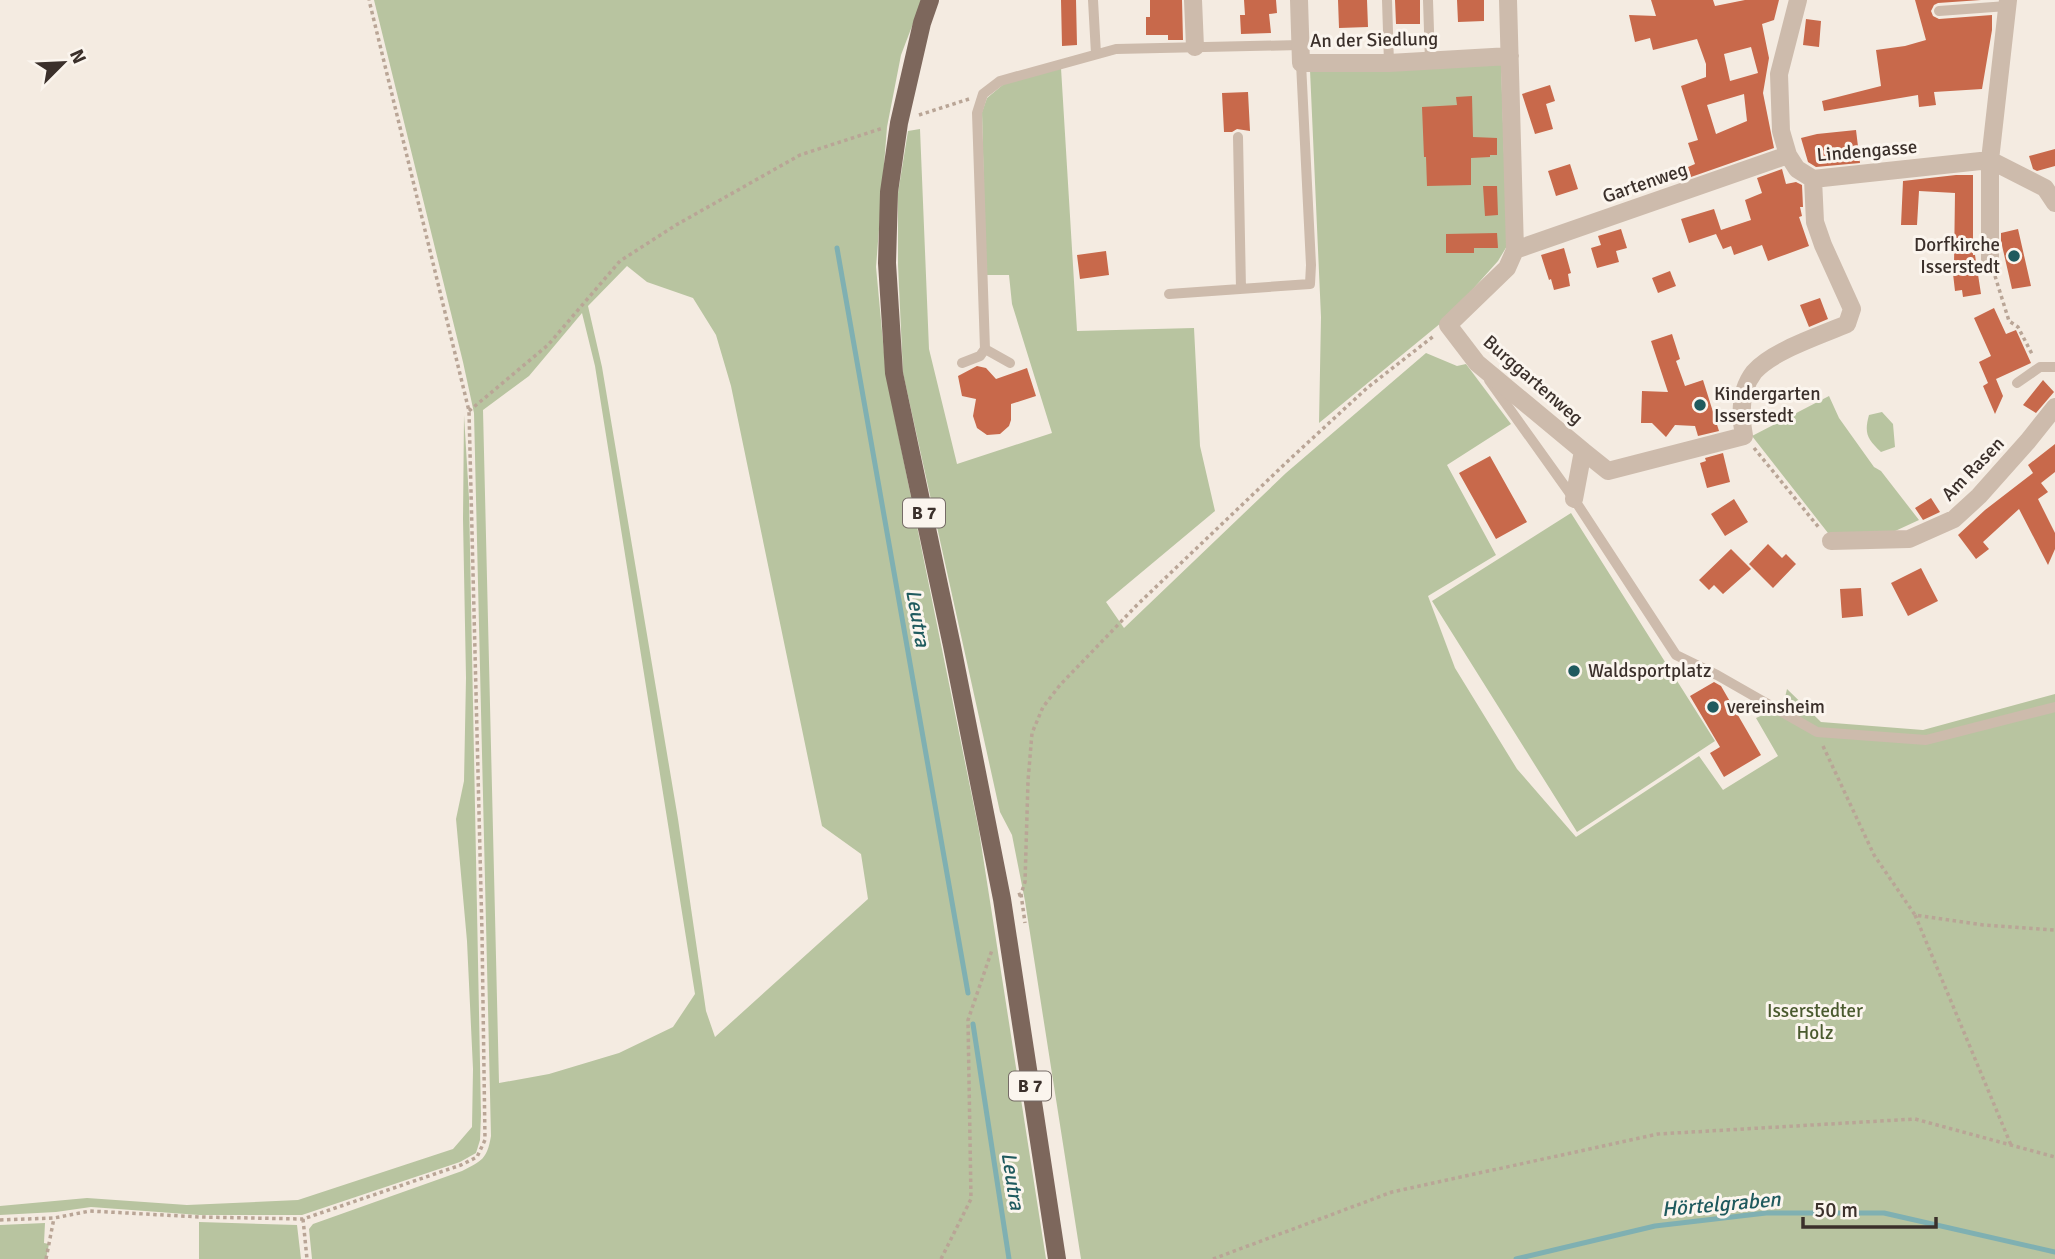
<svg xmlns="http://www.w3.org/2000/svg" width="2055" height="1259" viewBox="0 0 2055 1259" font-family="Signika,sans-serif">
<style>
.green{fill:#b8c4a0;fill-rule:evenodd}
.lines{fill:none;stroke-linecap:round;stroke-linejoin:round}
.stream{stroke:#7fb0b2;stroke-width:5}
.building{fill:#c8694b;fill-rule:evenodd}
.path{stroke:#b9a596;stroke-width:3.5;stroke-dasharray:3.5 3.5;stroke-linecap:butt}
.service{stroke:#cdbbac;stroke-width:10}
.minor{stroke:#cdbbac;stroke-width:18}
.primary{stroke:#7d675c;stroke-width:18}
.poi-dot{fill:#1f5a5e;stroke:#fbf5ee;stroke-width:2.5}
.labels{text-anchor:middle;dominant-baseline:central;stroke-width:6;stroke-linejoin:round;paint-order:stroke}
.shield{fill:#fbf5ee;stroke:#756b66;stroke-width:2}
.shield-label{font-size:18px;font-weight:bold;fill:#3b302b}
.street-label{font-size:19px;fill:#3b302b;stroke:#fbf5ee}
.poi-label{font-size:19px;fill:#3b302b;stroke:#fbf5ee;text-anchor:start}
.park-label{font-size:19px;fill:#4a5a2e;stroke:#fbf5ee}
.water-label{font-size:21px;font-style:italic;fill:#1f5a5e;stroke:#fbf5ee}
</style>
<rect width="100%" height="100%" fill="#f4ebe1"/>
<path class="green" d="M374 0H922L901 55 887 127 876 267 886 374 979 831 1046 1259H312L309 1229 313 1224 462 1171C482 1161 487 1159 491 1136L474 413 463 362ZM627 266 647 282 693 298 716 335 731 386 822 826 861 854 868 899 715 1037 706 1011 678 819 602 367 588 306ZM582 313 595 366 695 994 673 1027 619 1053 549 1074 499 1083 483 410 529 376Z
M1501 63 1507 246 1498 261 1447 318 1319 423 1321 317 1310 70Z
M1061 68 1077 331 1194 328 1200 446 1215 511 1106 602 1124 628 1286 473 1426 353 1457 366 1466 364 1511 424 1447 465 1496 555 1428 596 1455 668 1517 769 1576 837 1699 756 1723 790 1778 756 1756 718 1783 706 1787 689 1821 722 1923 730 2055 694V1259H1081L1025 901 1012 835 1000 812 903 373 898 265V193L908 131 920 129 929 349 957 464 1052 433 1012 304 1009 275H986L982 112 987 98 1005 83Z
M1829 396 1839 418 1874 467 1881 471 1919 520 1893 532 1828 533 1752 436Z
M1882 412 1893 424 1895 447 1881 452C1867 439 1864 433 1869 415Z
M464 415 469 498 481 1115 480 1140 476 1153 460 1162 302 1215H199L91 1207 56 1212 0 1215V1206L87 1198 187 1205 298 1200 453 1149 472 1127 473 1069 467 941 456 819 464 781 466 678 463 519Z
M1571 513 1715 741 1577 832 1432 601Z
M199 1222 297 1225 301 1259H199Z
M45 1223 44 1243 49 1244 46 1259H0V1225Z"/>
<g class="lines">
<path class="stream" d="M837 248 968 993
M973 1024 1009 1259
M1516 1259 1655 1226 1766 1213H1884L2055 1252"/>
</g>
<path class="building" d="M1061 0H1076L1077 45 1062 46Z
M1150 0H1182L1183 40H1168V35H1146V17H1150Z
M1244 0H1276L1277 13 1269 14 1271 33 1241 34 1240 15H1245Z
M1338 0H1367L1368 27 1339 28Z
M1395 0H1420V24H1396Z
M1457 0H1484V21L1458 22Z
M1651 0H1713L1715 6 1745 0H1779L1774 20 1762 24 1769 58 1763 93 1774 148 1691 177 1688 167 1695 164 1688 143 1698 140 1681 86 1706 77V64L1697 39 1653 50 1650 38 1635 42 1629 15 1656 16ZM1751 47 1758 73 1730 81 1724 54ZM1744 94 1747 121 1716 134 1707 105Z
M1915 0H1981L1938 3 1934 5 1931 11 1933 16 1939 19 1992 15V30L1982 89 1934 92 1936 105 1919 107 1918 95 1824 111 1822 101 1881 86 1876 50 1905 46 1926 40Z
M1806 19 1821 21 1819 47 1803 45Z
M1550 85 1555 101 1546 104 1553 129 1535 134 1522 94Z
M1248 92 1250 131 1237 129 1232 132H1224L1222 93Z
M1472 96 1473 137 1497 138V155H1490V157L1471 158V185L1427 186 1426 157H1424L1422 107 1457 105 1456 97Z
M1856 130 1860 163 1816 167 1808 162 1801 138 1817 134Z
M2055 149V166L2037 171 2033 169 2029 156Z
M1570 164 1578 189 1556 196 1548 171Z
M1782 169 1786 184 1796 182 1802 185 1803 207H1800L1802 216 1799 217 1809 246 1768 261 1762 245 1734 255 1731 246 1723 249 1716 234 1689 243 1681 219 1714 209 1721 230 1751 220 1745 200 1762 193 1757 178Z
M1956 175H1973V255H1975L1981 294 1963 297 1962 290 1955 291 1952 265H1954L1955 193 1919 191 1917 225H1901L1903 181Z
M1483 186H1497L1498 215 1485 216Z
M1621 229 1627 248 1616 251 1619 262 1597 268 1591 248 1601 245 1598 236Z
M2018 229 2031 286 2012 289 2001 241V233Z
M1497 233 1498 248H1474V253H1446V234Z
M1564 248 1571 273 1568 274 1570 286 1554 290 1551 279 1549 280 1541 255Z
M1106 251 1109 275 1080 279 1077 255Z
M1670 271 1676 286 1658 293 1652 278Z
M1820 298 1828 319 1809 327 1800 305Z
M1994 308 2006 334 2016 330 2031 363 1996 379 2003 396 1995 414 1983 386 1988 383 1979 362 1991 356 1974 318Z
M1672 334 1680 359 1676 361 1685 386 1703 380 1719 431 1698 436 1695 426 1675 425 1666 437 1652 423H1641L1642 391 1668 392 1651 341Z
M977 366 986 368 996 379 1027 368 1036 396 1011 404V420L1009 426 1000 434 987 435 977 428 973 416 976 399 962 396 958 376Z
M2043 380 2054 392 2036 413 2023 405Z
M2055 444V472L2041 483 2048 492 2038 499 2055 533V549L2048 565 2019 509 1983 542 1989 549 1976 559 1958 535 1985 510 2033 473 2028 465Z
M1723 453 1730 482 1707 488 1700 463 1706 461 1705 458Z
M1490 456 1527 522 1496 539 1459 473Z
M1931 498 1940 512 1923 520 1915 508Z
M1734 499 1748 522 1725 536 1711 514Z
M1768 544 1782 558 1786 554 1796 564 1773 588 1749 564Z
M1731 549 1751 569 1723 594 1714 585 1709 590 1699 580Z
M1921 568 1938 601 1908 616 1891 583Z
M1861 588 1863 616 1842 618 1840 589Z
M1714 682 1721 686 1761 755 1724 777 1710 753 1720 747 1690 696Z"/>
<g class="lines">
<path class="path" d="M919 115 969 99
M1995 276 2009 321 2018 327 2033 356
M469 411 548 345 620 261 676 225 800 155 883 128
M1754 448 1820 529
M1823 746 1874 855 1915 915 1983 925 2055 930
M1021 894 1025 923
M1018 895 1021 894 1025 882 1028 781 1032 733 1043 707 1060 685 1137 605 1290 459 1367 388 1435 335
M1915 915 2011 1145
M303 1219 307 1259
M0 1220 54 1218 90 1211 200 1217 303 1219 461 1165 477 1157 485 1140 482 933 469 411 369 0
M46 1259 54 1218
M941 1259 971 1199 968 1020 992 950
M1213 1259 1392 1192 1658 1134 1915 1119 2055 1157"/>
<path class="service" d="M1093 0 1096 54
M1387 0 1389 63
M1428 0 1430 61
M1939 11 2007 6
M1238 137 1241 289
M1169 294 1310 284 1311 265 1301 63
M962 363 980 356 985 349
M1010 363 985 349 977 113 983 94 1000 81 1116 49 1300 45
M1489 380 1574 499 1676 655 1717 675 1817 732 1926 740 2055 707
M2017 383 2040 367H2055"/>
<path class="minor" d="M1193 0 1195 47
M1299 0 1301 63H1389L1510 56
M1508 0 1515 250
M1798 0 1779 74 1781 131 1788 155 1797 169 1813 179 1990 160V261
M2008 0 1990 160 2045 188 2055 203
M1583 451 1477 363 1448 325 1507 268 1515 250 1788 155
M1574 499 1583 451 1608 471 1744 436C1740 415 1740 390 1754 372 1772 351 1821 335 1847 324L1852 309 1823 245 1815 222 1813 179
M1831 541 1909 539 1954 519 1979 496 2028 441 2055 407"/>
<path class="primary" d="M930 0 922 23 899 123 889 192 887 263 894 373 952 646 1002 899 1057 1259"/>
</g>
<g class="poi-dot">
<circle cx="2014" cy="256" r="7"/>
<circle cx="1700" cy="405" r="7"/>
<circle cx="1574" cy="671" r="7"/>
<circle cx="1713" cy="707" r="7"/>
</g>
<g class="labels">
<g class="shield">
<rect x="903" y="498.5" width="42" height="29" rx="5"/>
<rect x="1009" y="1071.5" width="42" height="29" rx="5"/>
</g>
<g class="shield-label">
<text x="924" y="513">B 7</text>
<text x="1030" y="1086">B 7</text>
</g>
<g class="street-label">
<text transform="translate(1374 40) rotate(-1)">An der Siedlung</text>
<text transform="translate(1867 151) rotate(-5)">Lindengasse</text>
<text transform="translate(1645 183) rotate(-19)">Gartenweg</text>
<text transform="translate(1533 380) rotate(41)">Burggartenweg</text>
<text transform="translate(1973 469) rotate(-46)">Am Rasen</text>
</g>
<g class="poi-label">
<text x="2000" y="245" text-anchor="end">Dorfkirche<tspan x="2000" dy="22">Isserstedt</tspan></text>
<text x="1714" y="394">Kindergarten<tspan x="1714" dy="22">Isserstedt</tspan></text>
<text x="1588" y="671">Waldsportplatz</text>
<text x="1727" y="707">vereinsheim</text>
</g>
<g class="park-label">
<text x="1815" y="1011">Isserstedter<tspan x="1815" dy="22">Holz</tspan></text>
</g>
<g class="water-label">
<text transform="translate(918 618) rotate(80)">Leutra</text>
<text transform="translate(1013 1181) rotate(81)">Leutra</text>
<text transform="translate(1721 1204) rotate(-5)">Hörtelgraben</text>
</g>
</g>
<g transform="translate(63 63) rotate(66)" stroke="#fbf5ee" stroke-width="5" paint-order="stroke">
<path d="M0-5L12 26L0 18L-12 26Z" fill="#3b302b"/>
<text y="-10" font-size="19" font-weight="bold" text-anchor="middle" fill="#3b302b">N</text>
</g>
<path d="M1803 1217v10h133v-10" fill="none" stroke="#3b302b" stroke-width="3.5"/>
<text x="1814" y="1217" font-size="21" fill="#3b302b" stroke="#fbf5ee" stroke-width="5" paint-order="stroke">50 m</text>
</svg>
